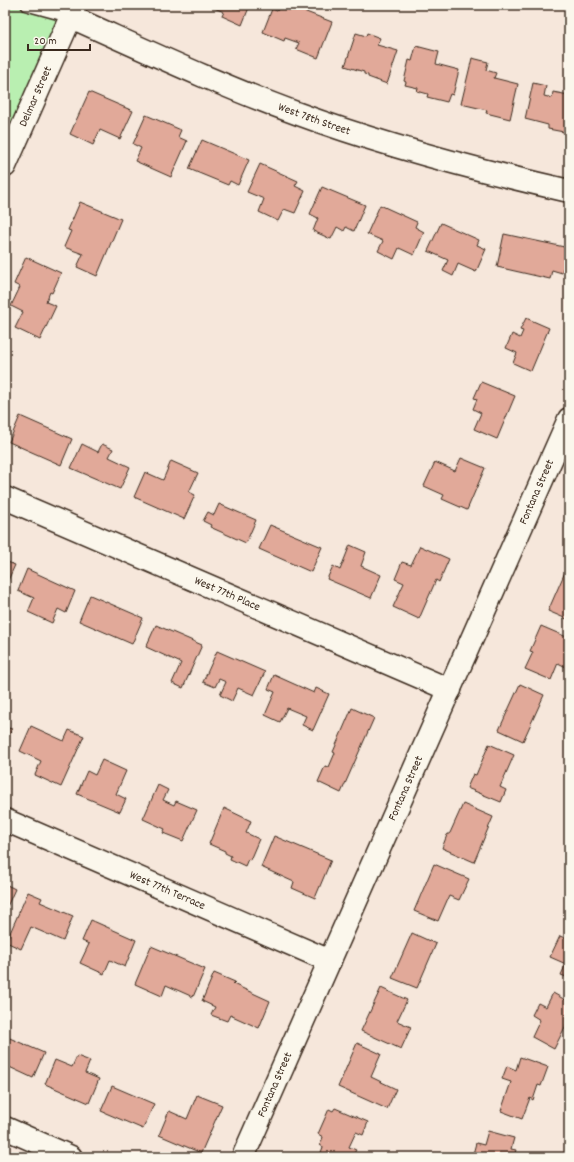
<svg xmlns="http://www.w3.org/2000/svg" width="574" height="1162" viewBox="0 0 574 1162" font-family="Dekko,sans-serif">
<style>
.green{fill:#b9efb1;stroke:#7a8c68}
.building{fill:#e1a999;stroke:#3b2a1e}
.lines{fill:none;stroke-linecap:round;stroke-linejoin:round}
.service-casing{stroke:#3b2a1e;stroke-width:14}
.minor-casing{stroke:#3b2a1e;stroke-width:25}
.service{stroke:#fbf7ec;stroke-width:11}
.minor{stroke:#fbf7ec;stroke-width:22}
.labels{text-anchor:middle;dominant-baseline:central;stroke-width:4;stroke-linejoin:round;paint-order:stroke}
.street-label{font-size:12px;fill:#3b2a1e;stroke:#fbf7ec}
</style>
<rect width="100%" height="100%" fill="#f6e7db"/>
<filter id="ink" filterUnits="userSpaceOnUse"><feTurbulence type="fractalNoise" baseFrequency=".025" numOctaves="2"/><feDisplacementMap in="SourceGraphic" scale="8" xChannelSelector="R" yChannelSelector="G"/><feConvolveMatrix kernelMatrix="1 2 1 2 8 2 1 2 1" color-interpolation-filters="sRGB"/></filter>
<g filter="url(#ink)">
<path class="green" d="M5 5H68L5 145Z"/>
<path class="building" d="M207 5H250L242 25 222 16 224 12Z
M280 5H288L332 22 318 58 296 49 299 43 285 38 284 41 263 32 272 9 277 11Z
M356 33 366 36 367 33 380 38 377 45 398 51 387 84 368 77V75L364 74V72L345 66Z
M416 46 439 52 436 64 459 70 453 95 450 94 447 102 427 97 428 94 417 91 418 88 405 85 406 82 404 81 409 60 412 61Z
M472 58 488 62 486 70 496 73 494 78 518 84 510 119 486 113 487 110 461 104Z
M533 83 546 86 544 96 552 98 553 92 569 95V133L548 129V125L525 119Z
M89 92 133 111 120 139 100 130 93 145 70 134Z
M146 115 181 130 178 137 187 141 171 177 135 161 141 148 133 144Z
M202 140 249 160 238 185 230 181 228 185 189 169Z
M260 164 298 181 295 186 305 191 295 213 284 209 278 221 259 212 264 199 247 192Z
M322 187 365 205 354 231 346 227 344 231 337 227 331 239 313 231 318 218 310 214Z
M80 202 121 219 97 276 77 267 83 254 64 247 71 231 68 230Z
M380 205 417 222 415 227 424 232 414 255 399 248 394 259 378 251 383 241 367 234Z
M441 223 479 240 477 245 486 249 476 272 458 264 453 276 443 271 448 260 428 251Z
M504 234 569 248V269L563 268 562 273 552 270 550 279 497 267Z
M26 257 61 273 52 293 50 292 46 302 56 306 40 340 15 328 23 312 11 306 20 287 14 284Z
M526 318 549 328 531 371 513 363 517 353 506 348 512 334 520 338 523 331 520 330Z
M481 382 515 396 497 439 474 429 481 413 473 409 477 399 474 398Z
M20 416 72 439 61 465 9 442Z
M82 444 98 452 102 444 113 449 109 457 130 467 120 489 71 468Z
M461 458 485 468 467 510 442 499 444 495 424 486 435 462 455 471Z
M171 461 198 473 189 492 195 495 184 519 134 497 145 472 163 480Z
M219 504 256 520 246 543 210 527 211 525 203 521 208 512 214 515Z
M270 525 322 547 311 572 259 549Z
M350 545 366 552 361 566 381 575 371 598 327 579 333 566 340 570Z
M420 546 449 559 439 582 436 580 419 619 393 607 404 583 395 579 402 562 411 565Z
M5 561 15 565 5 587Z
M569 563V620L548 611Z
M27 569 75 591 66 613 58 609 52 623 28 612 34 598 18 591Z
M90 595 143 618 132 644 79 621Z
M156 625 202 645 183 688 172 683 181 663 146 647Z
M541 626 569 638V661L566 667 558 663 551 680 525 669 533 652 530 651Z
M217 651 265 672 254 695 238 688 232 701 220 695 226 682 219 679 215 687 203 682Z
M274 675 314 693 316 688 329 694 313 730 302 725 306 716 287 708 280 722 265 715 275 692 268 689Z
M520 684 544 695 523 741 499 730Z
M352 708 374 718 341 793 318 782 325 766 329 767 335 753 333 752Z
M31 726 64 741 69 730 84 736 61 787 35 775 41 761 20 751Z
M5 727 12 729 5 744Z
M489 744 514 755 500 787 506 790 501 802 467 788 473 774 476 775Z
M102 760 126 771 116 794 126 799 120 812 77 794 87 771 95 775Z
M158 785 168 790 163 800 174 805 176 801 197 810 183 841 163 833 165 829 143 819Z
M463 804 493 817 474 862 442 848 447 835 450 833Z
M224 808 251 821 246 833 259 839 250 860 248 859 245 866 230 859 231 856 225 853V851L209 844Z
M274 836 331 860 315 898 292 888 294 882 261 867Z
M434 864 469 879 459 900 449 896 438 921 414 911Z
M5 884 15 889 5 911Z
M28 892 42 898 40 902 73 916 63 941 31 927 21 949 6 942Z
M91 920 136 940 125 967 110 960 104 974 80 963 89 944 82 941Z
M412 933 436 944 417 988 392 978Z
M569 934V978L561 975 566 964 550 957 560 936 567 939Z
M151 946 205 969 193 997 166 985 162 996 135 984Z
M214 973 235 982 233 984 270 1001 259 1028 230 1015 227 1021 211 1015 215 1007 202 1001Z
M381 988 407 1000 397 1021 411 1027 401 1049 361 1031Z
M553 993 569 1002V1019L554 1049 532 1037 540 1020 532 1015 538 1003 546 1007Z
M5 1036 44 1053 33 1078 5 1065Z
M357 1043 381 1054 371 1077 396 1089 387 1109 338 1087Z
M77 1056 90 1061 85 1073 99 1079 89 1103 45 1084 55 1060 72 1067Z
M520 1057 548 1067 541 1086 538 1085 533 1100 530 1098 522 1119 501 1111 511 1082 502 1079 507 1066 516 1070Z
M112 1086 154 1104 143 1129 101 1111Z
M197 1095 222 1105 201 1153 159 1135 169 1111 187 1119Z
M335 1108 368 1122 363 1135 356 1132 349 1147 356 1150 352 1157H325L320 1155 323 1147 320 1145 323 1137 318 1134 329 1109 333 1111Z
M488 1131 514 1138 511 1149 516 1150 514 1157H483L473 1154 476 1143 484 1145Z"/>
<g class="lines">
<g class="service-casing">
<path id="service" d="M27 5 71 17"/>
</g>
<g class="minor-casing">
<g id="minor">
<path id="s1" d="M71 17C145 50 219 85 296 113 385 146 477 170 569 191"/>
<path id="s2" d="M5 166 76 5"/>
<path id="s3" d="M5 498 450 690"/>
<path id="s4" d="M5 820 330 961"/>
<path d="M5 1128 71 1157"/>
<path id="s5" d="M243 1157 569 419"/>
</g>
</g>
<use href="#service" class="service"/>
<use href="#minor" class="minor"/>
</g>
</g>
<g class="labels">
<g class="street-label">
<text stroke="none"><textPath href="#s2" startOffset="76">Delmar Street</textPath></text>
<text stroke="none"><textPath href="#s1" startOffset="264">West 78th Street</textPath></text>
<text stroke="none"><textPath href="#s5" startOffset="727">Fontana Street</textPath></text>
<text stroke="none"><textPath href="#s3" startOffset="242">West 77th Place</textPath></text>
<text stroke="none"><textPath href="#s5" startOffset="403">Fontana Street</textPath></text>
<text stroke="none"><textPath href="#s4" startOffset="177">West 77th Terrace</textPath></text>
<text stroke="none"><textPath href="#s5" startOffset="79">Fontana Street</textPath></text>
</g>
</g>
<rect width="574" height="1162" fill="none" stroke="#fbf7ec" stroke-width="20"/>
<rect x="10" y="10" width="554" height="1142" fill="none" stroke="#3b2a1e" stroke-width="1.5" filter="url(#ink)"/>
<path d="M28 44v6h62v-6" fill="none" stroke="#3b2a1e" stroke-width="2"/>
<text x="34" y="44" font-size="12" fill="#3b2a1e" stroke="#fbf7ec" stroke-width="3" paint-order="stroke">20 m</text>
</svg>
